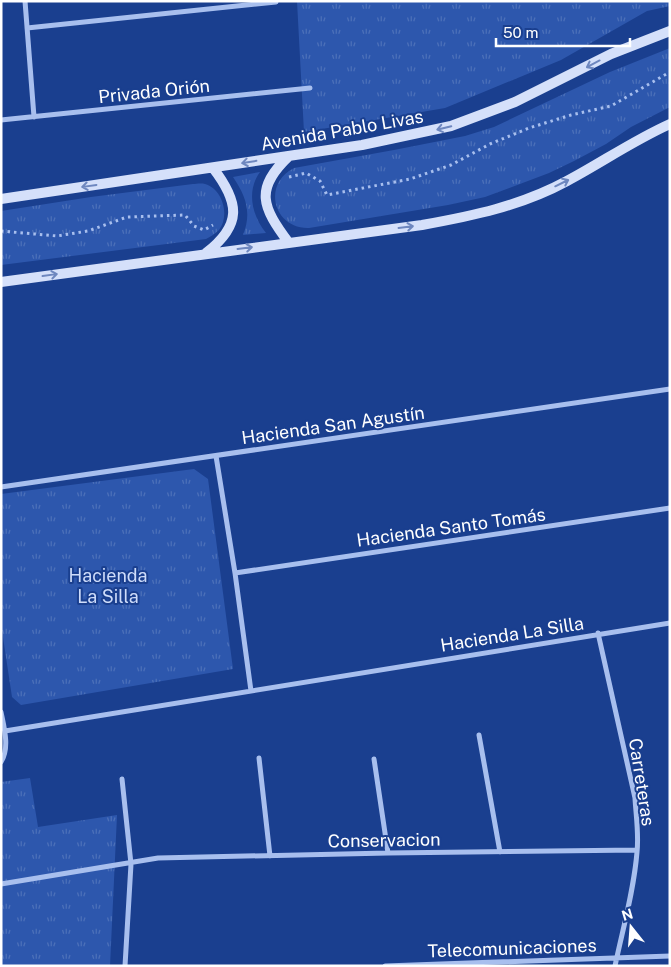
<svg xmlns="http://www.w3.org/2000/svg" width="671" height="967" viewBox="0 0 671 967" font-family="'Public Sans',sans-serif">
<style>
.grass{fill:url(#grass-tufts)}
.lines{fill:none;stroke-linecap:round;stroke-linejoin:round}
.path{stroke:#a8bfee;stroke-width:3;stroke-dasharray:2.5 4;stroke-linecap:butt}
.minor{stroke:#a8bfee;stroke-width:5}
.secondary{stroke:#d5e0fa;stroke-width:10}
.oneway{stroke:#6e87bf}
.labels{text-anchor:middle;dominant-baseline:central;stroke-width:4;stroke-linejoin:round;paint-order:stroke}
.street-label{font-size:18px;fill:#fff;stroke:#1a3f8f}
.park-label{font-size:18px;fill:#cedcfa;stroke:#1a3f8f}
</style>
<defs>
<pattern id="grass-tufts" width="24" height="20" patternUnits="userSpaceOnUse" patternTransform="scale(1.25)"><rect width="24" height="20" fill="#2d57ad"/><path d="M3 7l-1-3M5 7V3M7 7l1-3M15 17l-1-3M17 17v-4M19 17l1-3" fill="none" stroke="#4c70b9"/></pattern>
</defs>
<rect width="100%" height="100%" fill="#1a3f8f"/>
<path class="grass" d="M297 1H670V6L647 11 561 60 445 108 304 132Z
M670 48V107L631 127 606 144 574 161 549 173 485 197 448 205 309 228C273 229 262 184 294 168L394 150 465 136 494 127 610 72Z
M260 172C246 191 252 216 266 233L243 235C252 213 246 196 233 177Z
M193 184C196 184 201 183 205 184 223 189 230 216 219 230 215 234 210 237 206 239L1 265V211L91 197Z
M194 469 208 479 233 669 21 705 12 697 1 624V494Z
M30 778 38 827 117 815 110 966H1V782Z"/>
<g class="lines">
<path class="path" d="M289 177 306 173 320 181 327 195 410 179 451 165 490 144 529 128 571 115 611 106 670 72
M1 231 57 236 88 231 127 217 185 215 194 226 204 230 213 225"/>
<path class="minor" d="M25 1 34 117
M27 28 276 2
M1 120 310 88
M216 456 235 573 251 691
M1 487 670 389
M235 573 670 508
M598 633 635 798C636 816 639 834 637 852 634 890 623 928 615 966
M1 712C4 727 10 748 1 762
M5 731 670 623
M479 735 500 852
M259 758 270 856
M374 759 388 853
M122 779 131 864 125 966
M1 884 158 858 388 853 637 850
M385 966 670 956"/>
<path class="secondary" d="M1 199 362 145 451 126 515 102 611 54 670 31
M289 243C262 207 254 189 289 156
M206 253C242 225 240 203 213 168
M1 282 422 225C472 216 521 206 567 181 601 163 634 140 670 124"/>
</g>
<defs><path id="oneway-shaft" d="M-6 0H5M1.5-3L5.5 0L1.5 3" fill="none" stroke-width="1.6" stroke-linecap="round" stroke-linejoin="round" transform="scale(1.25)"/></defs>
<g class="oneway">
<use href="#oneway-shaft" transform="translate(593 64) rotate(152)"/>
<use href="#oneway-shaft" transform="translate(444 128) rotate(166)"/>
<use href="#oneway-shaft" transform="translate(249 162) rotate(171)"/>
<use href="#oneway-shaft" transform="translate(562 183) rotate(-26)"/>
<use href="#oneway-shaft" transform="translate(89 186) rotate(172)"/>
<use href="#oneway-shaft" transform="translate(406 227) rotate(-7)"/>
<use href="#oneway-shaft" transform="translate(245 248) rotate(-7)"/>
<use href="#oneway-shaft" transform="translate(50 275) rotate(-8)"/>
</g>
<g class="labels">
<g class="street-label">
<text transform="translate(154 91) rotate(-6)">Privada Orión</text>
<text transform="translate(342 130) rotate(-10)">Avenida Pablo Livas</text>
<text transform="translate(333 425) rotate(-8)">Hacienda San Agustín</text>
<text transform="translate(451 527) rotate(-8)">Hacienda Santo Tomás</text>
<text transform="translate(512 634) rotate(-9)">Hacienda La Silla</text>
<text transform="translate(642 782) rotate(81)">Carreteras</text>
<text transform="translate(384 840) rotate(-1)">Conservacion</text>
<text transform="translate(512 948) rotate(-2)">Telecomunicaciones</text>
</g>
<g class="park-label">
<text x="108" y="575">Hacienda<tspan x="108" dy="21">La Silla</tspan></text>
</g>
</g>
<rect width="671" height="967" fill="none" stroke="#ffffff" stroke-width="5"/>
<g transform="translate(631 927) rotate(343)" stroke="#1a3f8f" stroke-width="4" paint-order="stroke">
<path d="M0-4L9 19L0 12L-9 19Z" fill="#ffffff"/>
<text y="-8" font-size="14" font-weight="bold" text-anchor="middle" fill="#ffffff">N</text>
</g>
<path d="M496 38v8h134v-8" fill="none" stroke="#ffffff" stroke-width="2.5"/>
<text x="503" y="38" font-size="15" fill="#ffffff" stroke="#1a3f8f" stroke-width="4" paint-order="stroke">50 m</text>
</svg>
